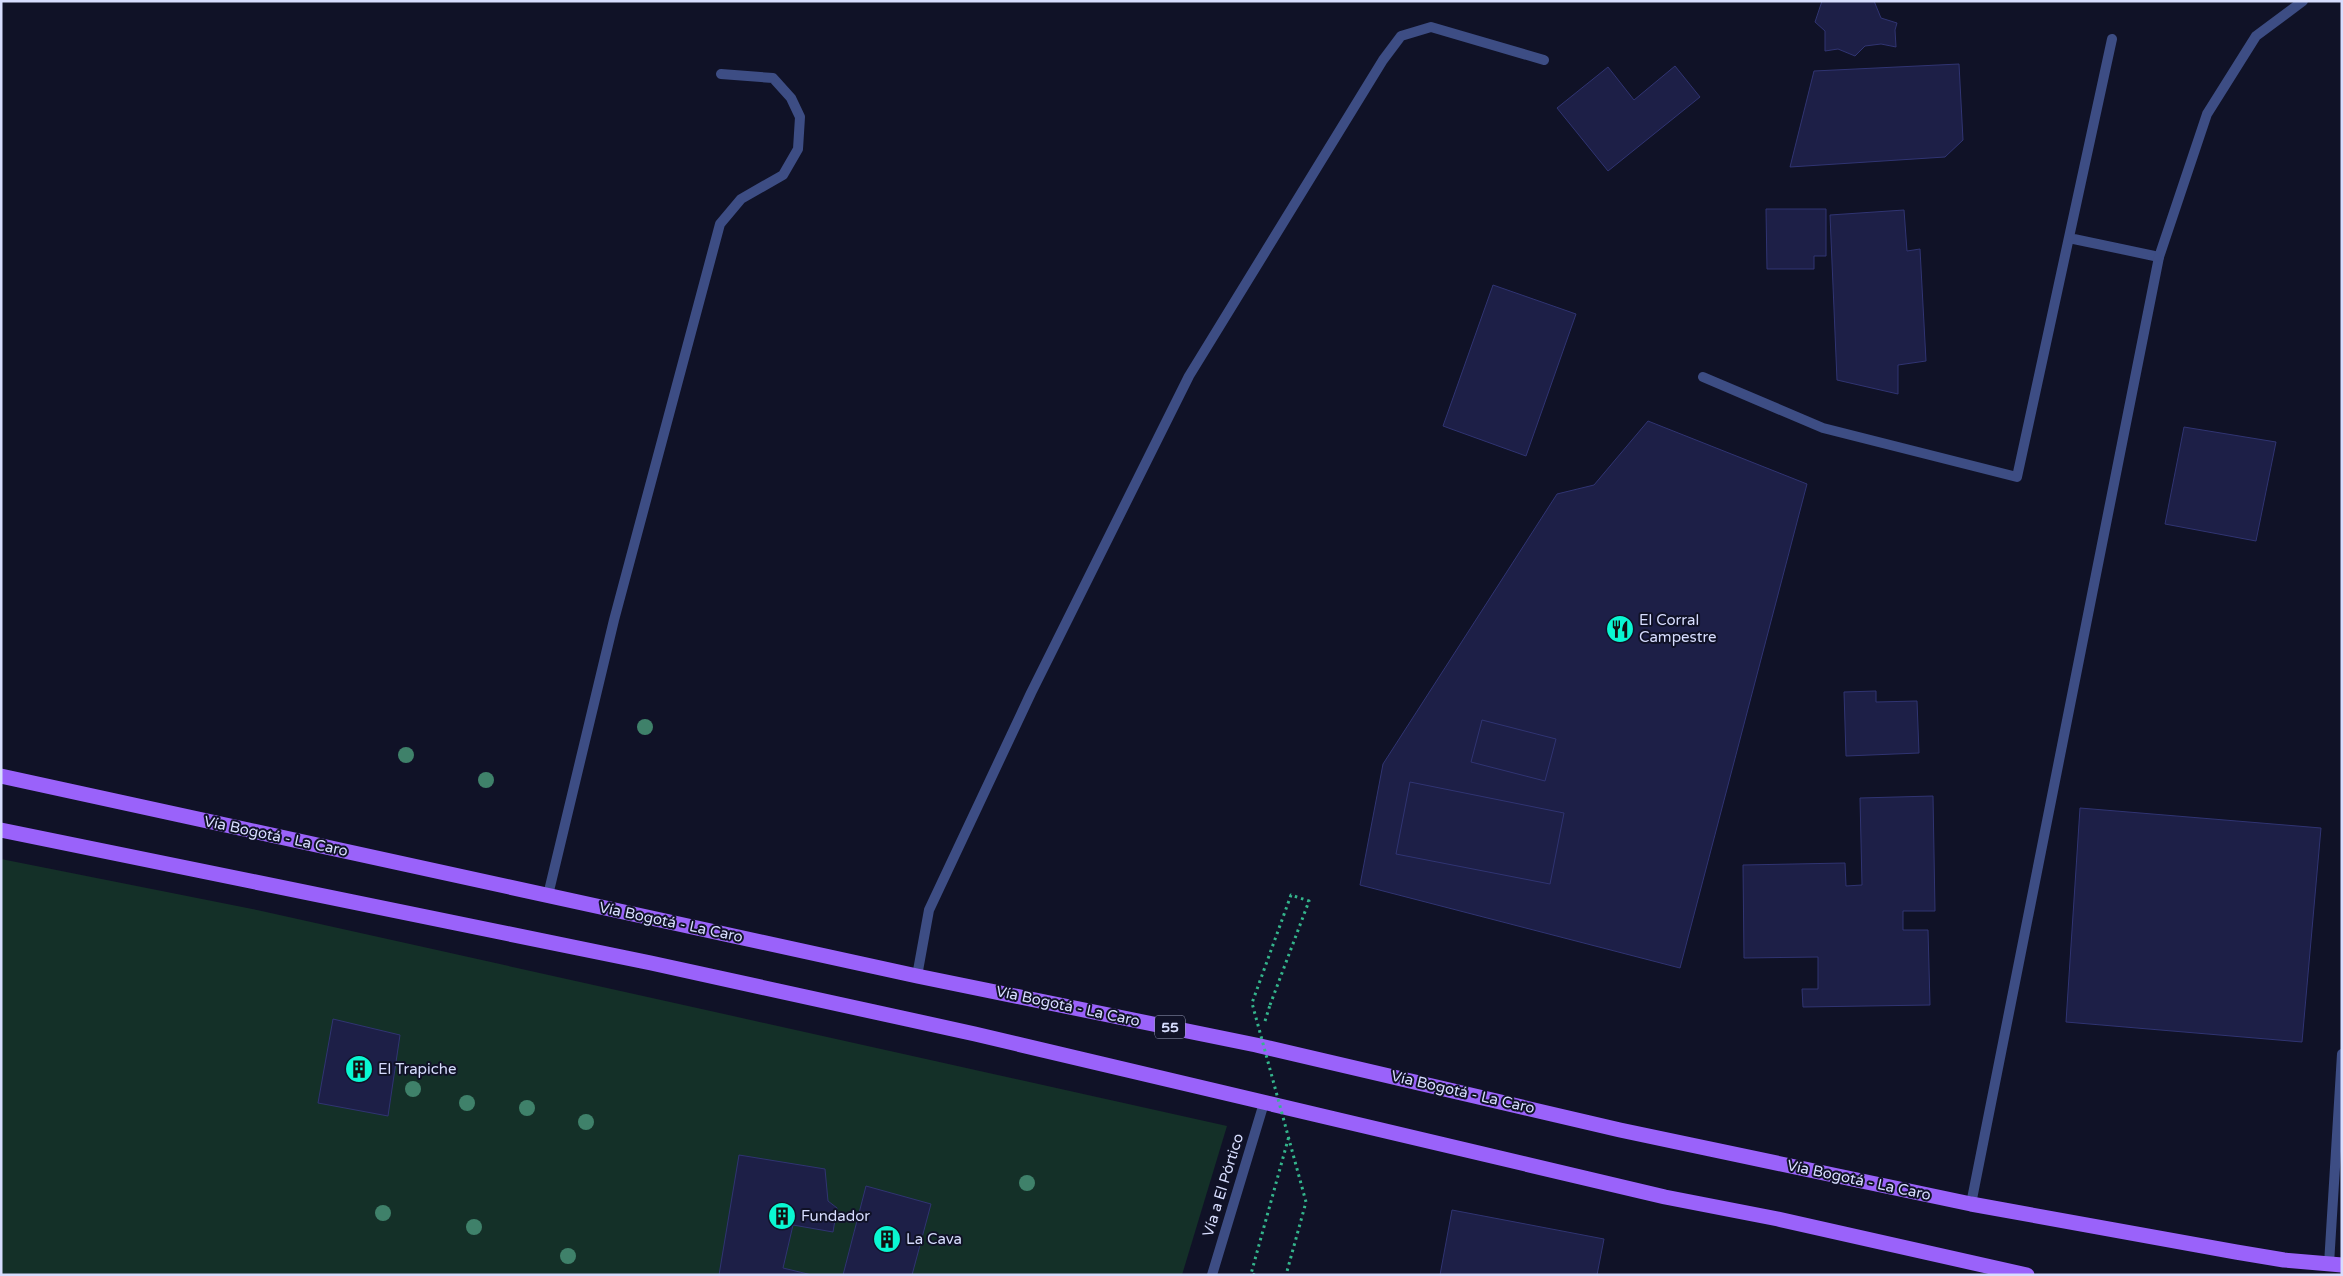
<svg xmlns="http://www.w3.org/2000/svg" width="2343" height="1276" viewBox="0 0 2343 1276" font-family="'Varela Round',sans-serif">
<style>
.green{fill:#143028}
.building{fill:#1d1f47;stroke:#303472}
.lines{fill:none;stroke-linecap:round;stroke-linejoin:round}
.path{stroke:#34b58c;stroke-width:3;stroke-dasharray:2.5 4;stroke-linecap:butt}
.lane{stroke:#3d4d84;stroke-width:10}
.street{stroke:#3d4d84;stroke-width:10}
.primary{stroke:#9a62fa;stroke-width:15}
.path-bridge{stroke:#34b58c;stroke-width:3;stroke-dasharray:2.5 4;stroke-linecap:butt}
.tree{fill:#3f816a}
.labels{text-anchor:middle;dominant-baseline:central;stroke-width:4;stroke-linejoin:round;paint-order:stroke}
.shield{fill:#101227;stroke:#9ba0be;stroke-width:1}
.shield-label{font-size:14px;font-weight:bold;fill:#d7ddfe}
.poi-label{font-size:15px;fill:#d7ddfe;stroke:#101227;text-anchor:start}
.street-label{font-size:15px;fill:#d7ddfe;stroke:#101227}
</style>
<rect width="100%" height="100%" fill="#101227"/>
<path class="green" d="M1 859 257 910 1227 1126 1182 1275H1Z"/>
<path class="building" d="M1822 1H1874L1881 18 1897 23 1895 30 1896 47 1881 44 1865 46 1855 56 1838 49 1825 51V31L1815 22Z
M1959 64 1963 140 1945 157 1790 167 1814 71Z
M1675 66 1700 97 1608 171 1557 108 1608 67 1634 100Z
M1766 209H1826V256H1814V269H1767Z
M1904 210 1907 251 1920 249 1926 361 1898 365V394L1837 380 1830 215Z
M1493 285 1576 314 1526 456 1443 426Z
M1648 421 1807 484 1680 968 1360 885 1383 764 1557 494 1594 485Z
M2184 427 2276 442 2256 541 2165 524Z
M1876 691V702L1917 701 1919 753 1846 756 1844 692Z
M1482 720 1556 739 1545 781 1471 762Z
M1410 782 1564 813 1550 884 1396 854Z
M1933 796 1935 911H1903V930H1928L1930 1005 1803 1007 1802 989H1818V957L1744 958 1743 865 1845 863 1846 886 1862 885 1860 798Z
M2080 808 2321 828 2302 1042 2066 1022Z
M333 1019 400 1035 388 1116 318 1103Z
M739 1155 825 1169 828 1201 837 1208 833 1232 793 1225 783 1268 812 1275H719Z
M866 1186 931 1204 912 1275H843Z
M1452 1210 1604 1239 1597 1275H1440Z"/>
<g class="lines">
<path class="path" d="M1265 1021 1270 1005
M1255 1275 1251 1274 1289 1136"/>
<path class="lane" d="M2069 238 2159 257
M1703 377 1823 428 2017 477 2112 39
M548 895 614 620 720 224 741 199 783 175 798 149 800 117 791 98 773 78 721 74
M917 976 929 910 1031 693 1189 376 1383 60 1401 36 1431 27 1544 60"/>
<path class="street" d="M1971 1204 2159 257 2207 114 2256 36 2303 1
M2329 1264 2342 1054
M1212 1275 1264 1103"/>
<path class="primary" d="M1 776 917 976 1256 1045 1620 1130 1971 1204 2236 1252 2284 1260 2342 1265
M1 830 651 963 975 1034 1665 1197 1778 1219 2027 1275"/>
<path class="path-bridge" d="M1270 1005 1309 901 1291 895 1252 1003 1306 1202 1286 1275"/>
</g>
<g class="tree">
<circle cx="645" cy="727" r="8"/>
<circle cx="406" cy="755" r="8"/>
<circle cx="486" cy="780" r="8"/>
<circle cx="413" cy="1089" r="8"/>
<circle cx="467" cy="1103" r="8"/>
<circle cx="527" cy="1108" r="8"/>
<circle cx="586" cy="1122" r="8"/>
<circle cx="1027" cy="1183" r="8"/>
<circle cx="383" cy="1213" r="8"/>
<circle cx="474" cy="1227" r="8"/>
<circle cx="568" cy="1256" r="8"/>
</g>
<defs>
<g id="restaurant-disc" transform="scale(1.4375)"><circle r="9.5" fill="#0af7d2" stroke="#101227"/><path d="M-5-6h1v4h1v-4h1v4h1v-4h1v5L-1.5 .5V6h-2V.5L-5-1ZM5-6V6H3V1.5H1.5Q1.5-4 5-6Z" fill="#111"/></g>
<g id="building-disc" transform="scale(1.4375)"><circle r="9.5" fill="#0af7d2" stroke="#101227"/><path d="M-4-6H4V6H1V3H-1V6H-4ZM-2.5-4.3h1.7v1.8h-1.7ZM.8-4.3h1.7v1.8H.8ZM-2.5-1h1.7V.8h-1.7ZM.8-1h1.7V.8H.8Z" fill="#111"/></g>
</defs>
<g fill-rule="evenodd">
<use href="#restaurant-disc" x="1620" y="629"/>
<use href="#building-disc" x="359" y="1069"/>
<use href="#building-disc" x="782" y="1216"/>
<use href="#building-disc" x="887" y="1239"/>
</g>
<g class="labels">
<rect class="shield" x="1155" y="1015.5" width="30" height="23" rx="4"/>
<g class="shield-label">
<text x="1170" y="1027">55</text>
</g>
<g class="poi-label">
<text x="1639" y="620">El Corral<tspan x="1639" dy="17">Campestre</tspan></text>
<text x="378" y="1069">El Trapiche</text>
<text x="801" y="1216">Fundador</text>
<text x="906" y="1239">La Cava</text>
</g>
<g class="street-label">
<text transform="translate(276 836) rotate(12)">Vía Bogotá - La Caro</text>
<text transform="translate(671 922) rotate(12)">Vía Bogotá - La Caro</text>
<text transform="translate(1068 1006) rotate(12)">Vía Bogotá - La Caro</text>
<text transform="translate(1463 1092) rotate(13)">Vía Bogotá - La Caro</text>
<text transform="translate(1859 1180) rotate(12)">Vía Bogotá - La Caro</text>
<text transform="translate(1223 1185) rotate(-73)">Vía a El Pórtico</text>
</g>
</g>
<rect width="2343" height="1276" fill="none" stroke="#d7ddfe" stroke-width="5"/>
</svg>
